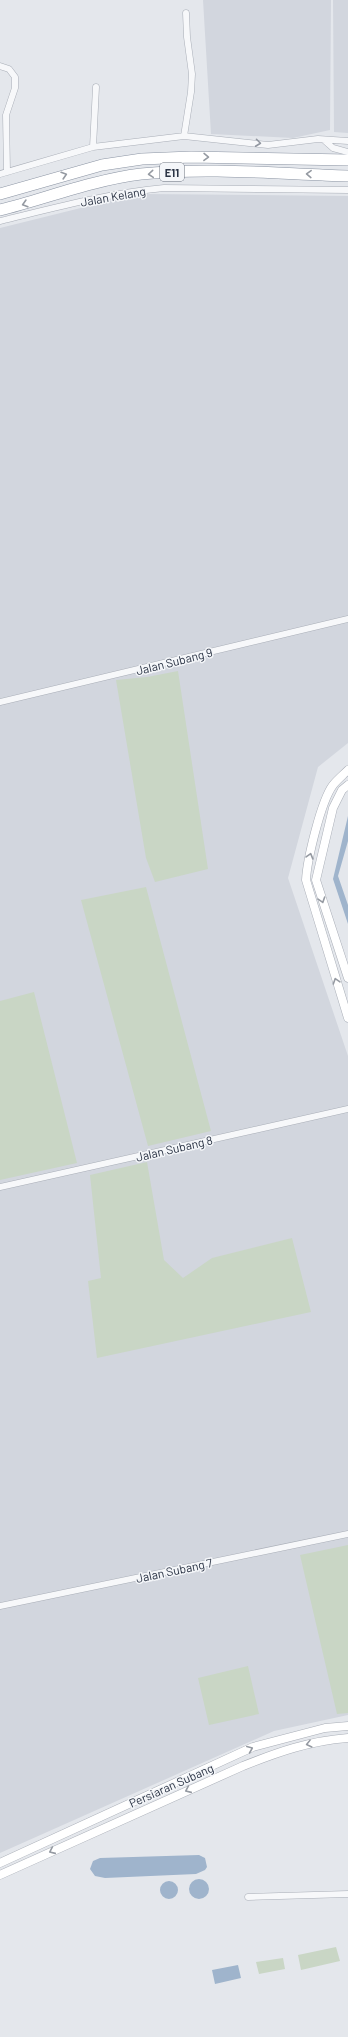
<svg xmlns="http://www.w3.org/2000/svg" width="348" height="2037" viewBox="0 0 348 2037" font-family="Barlow,sans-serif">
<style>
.built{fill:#d2d6de}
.green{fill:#c9d6c5}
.water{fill:#9fb4cc}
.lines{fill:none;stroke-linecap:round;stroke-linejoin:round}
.street-casing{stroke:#a9aeb7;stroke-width:7}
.secondary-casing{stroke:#a9aeb7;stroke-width:9}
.highway-casing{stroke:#8b94a3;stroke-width:12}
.street{stroke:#f7f8fa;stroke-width:6}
.secondary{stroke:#fff;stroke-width:8}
.highway{stroke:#fff;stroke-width:11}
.oneway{stroke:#9196a0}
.oneway2{stroke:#959aa2}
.labels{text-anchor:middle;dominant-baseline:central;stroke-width:3;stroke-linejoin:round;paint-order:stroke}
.shield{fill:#f4f6f9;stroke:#676e7b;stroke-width:1}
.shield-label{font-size:11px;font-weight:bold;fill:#2b3445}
.street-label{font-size:12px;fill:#2b3445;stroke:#f4f6f9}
</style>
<rect width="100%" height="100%" fill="#e4e7ec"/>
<path class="built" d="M203 0H331L330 130 293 138 211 134Z
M333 0H348V133L334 132Z
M145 194 348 196V743L318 767 288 878 348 1056V1715L274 1731 0 1853V228L117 199Z"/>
<path class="green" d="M178 671 208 869 155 882 146 858 116 680 147 677Z
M146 887 211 1131 148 1146 81 900Z
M34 992 77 1163 0 1180V1001Z
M147 1162 164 1260 183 1278 212 1258 292 1238 311 1312 97 1358 88 1281 101 1278 90 1175Z
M348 1545V1713L337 1714 300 1555Z
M248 1666 259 1714 209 1725 198 1678Z
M336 1947 340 1961 301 1970 298 1955Z
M283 1958 285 1969 259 1974 256 1962Z"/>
<path class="water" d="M348 816V841L338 876 348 905V924L333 879Z
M199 1855 205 1858 207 1867 205 1870 196 1874 105 1878 95 1876 90 1869 93 1861 100 1858Z
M189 1889a10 10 0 1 1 20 0a10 10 0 1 1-20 0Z
M160 1890a9 9 0 1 1 18 0a9 9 0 1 1-18 0Z
M238 1965 241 1978 215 1984 212 1970Z"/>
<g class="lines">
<g class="street-casing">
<path id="street" d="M0 66 9 69 15 77V88L6 115 7 172
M184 136 191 92 192 74 187 37 186 13
M324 140 333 148 348 152
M93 147 96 87
M0 174 93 147 184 136 268 145 318 139 348 141
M0 221C54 208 109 193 164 188L348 190
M0 702 348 619
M0 1187 348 1109
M0 1606 348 1534
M248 1897 348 1894"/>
</g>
<g class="secondary-casing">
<path id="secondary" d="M348 770C343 775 337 780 333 785 321 801 307 860 306 880L348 1018
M348 785 342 790 333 808 316 880 348 978
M0 1863 253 1747 325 1728 348 1726
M0 1875 243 1766C278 1752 309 1741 348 1738"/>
</g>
<g class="highway-casing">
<path id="highway" d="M0 194 102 165 142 159 191 157 348 160
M0 210C47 198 93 180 141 174 209 167 280 174 348 176"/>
</g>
<use href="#street" class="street"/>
<use href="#secondary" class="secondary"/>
<use href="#highway" class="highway"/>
</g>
<defs><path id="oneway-chevron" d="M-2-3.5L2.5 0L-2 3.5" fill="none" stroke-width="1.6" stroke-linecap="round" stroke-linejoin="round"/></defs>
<use class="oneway" href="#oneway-chevron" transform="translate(258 143) rotate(7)"/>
<g class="oneway2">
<use href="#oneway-chevron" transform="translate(206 157) rotate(1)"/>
<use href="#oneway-chevron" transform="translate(151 174) rotate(175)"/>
<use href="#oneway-chevron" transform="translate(309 174) rotate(-178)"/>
<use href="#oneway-chevron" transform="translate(64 175) rotate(-17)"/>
<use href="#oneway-chevron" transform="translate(25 204) rotate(164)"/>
<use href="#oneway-chevron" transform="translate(310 856) rotate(-74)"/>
<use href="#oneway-chevron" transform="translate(322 900) rotate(72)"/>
<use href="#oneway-chevron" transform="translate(336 981) rotate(-108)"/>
<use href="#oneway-chevron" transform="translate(309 1744) rotate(166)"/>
<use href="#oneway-chevron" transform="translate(250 1749) rotate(-23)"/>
<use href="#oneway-chevron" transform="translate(188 1790) rotate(156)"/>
<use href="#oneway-chevron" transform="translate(52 1851) rotate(156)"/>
</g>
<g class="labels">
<rect class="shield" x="160" y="163" width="24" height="18" rx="3"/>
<g class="shield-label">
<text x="172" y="172">E11</text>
</g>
<g class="street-label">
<text transform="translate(113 196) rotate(-10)">Jalan Kelang</text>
<text transform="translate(174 661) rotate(-14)">Jalan Subang 9</text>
<text transform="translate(174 1148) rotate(-13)">Jalan Subang 8</text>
<text transform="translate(174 1570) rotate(-12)">Jalan Subang 7</text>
<text transform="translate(171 1785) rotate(-24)">Persiaran Subang</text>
</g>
</g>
</svg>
